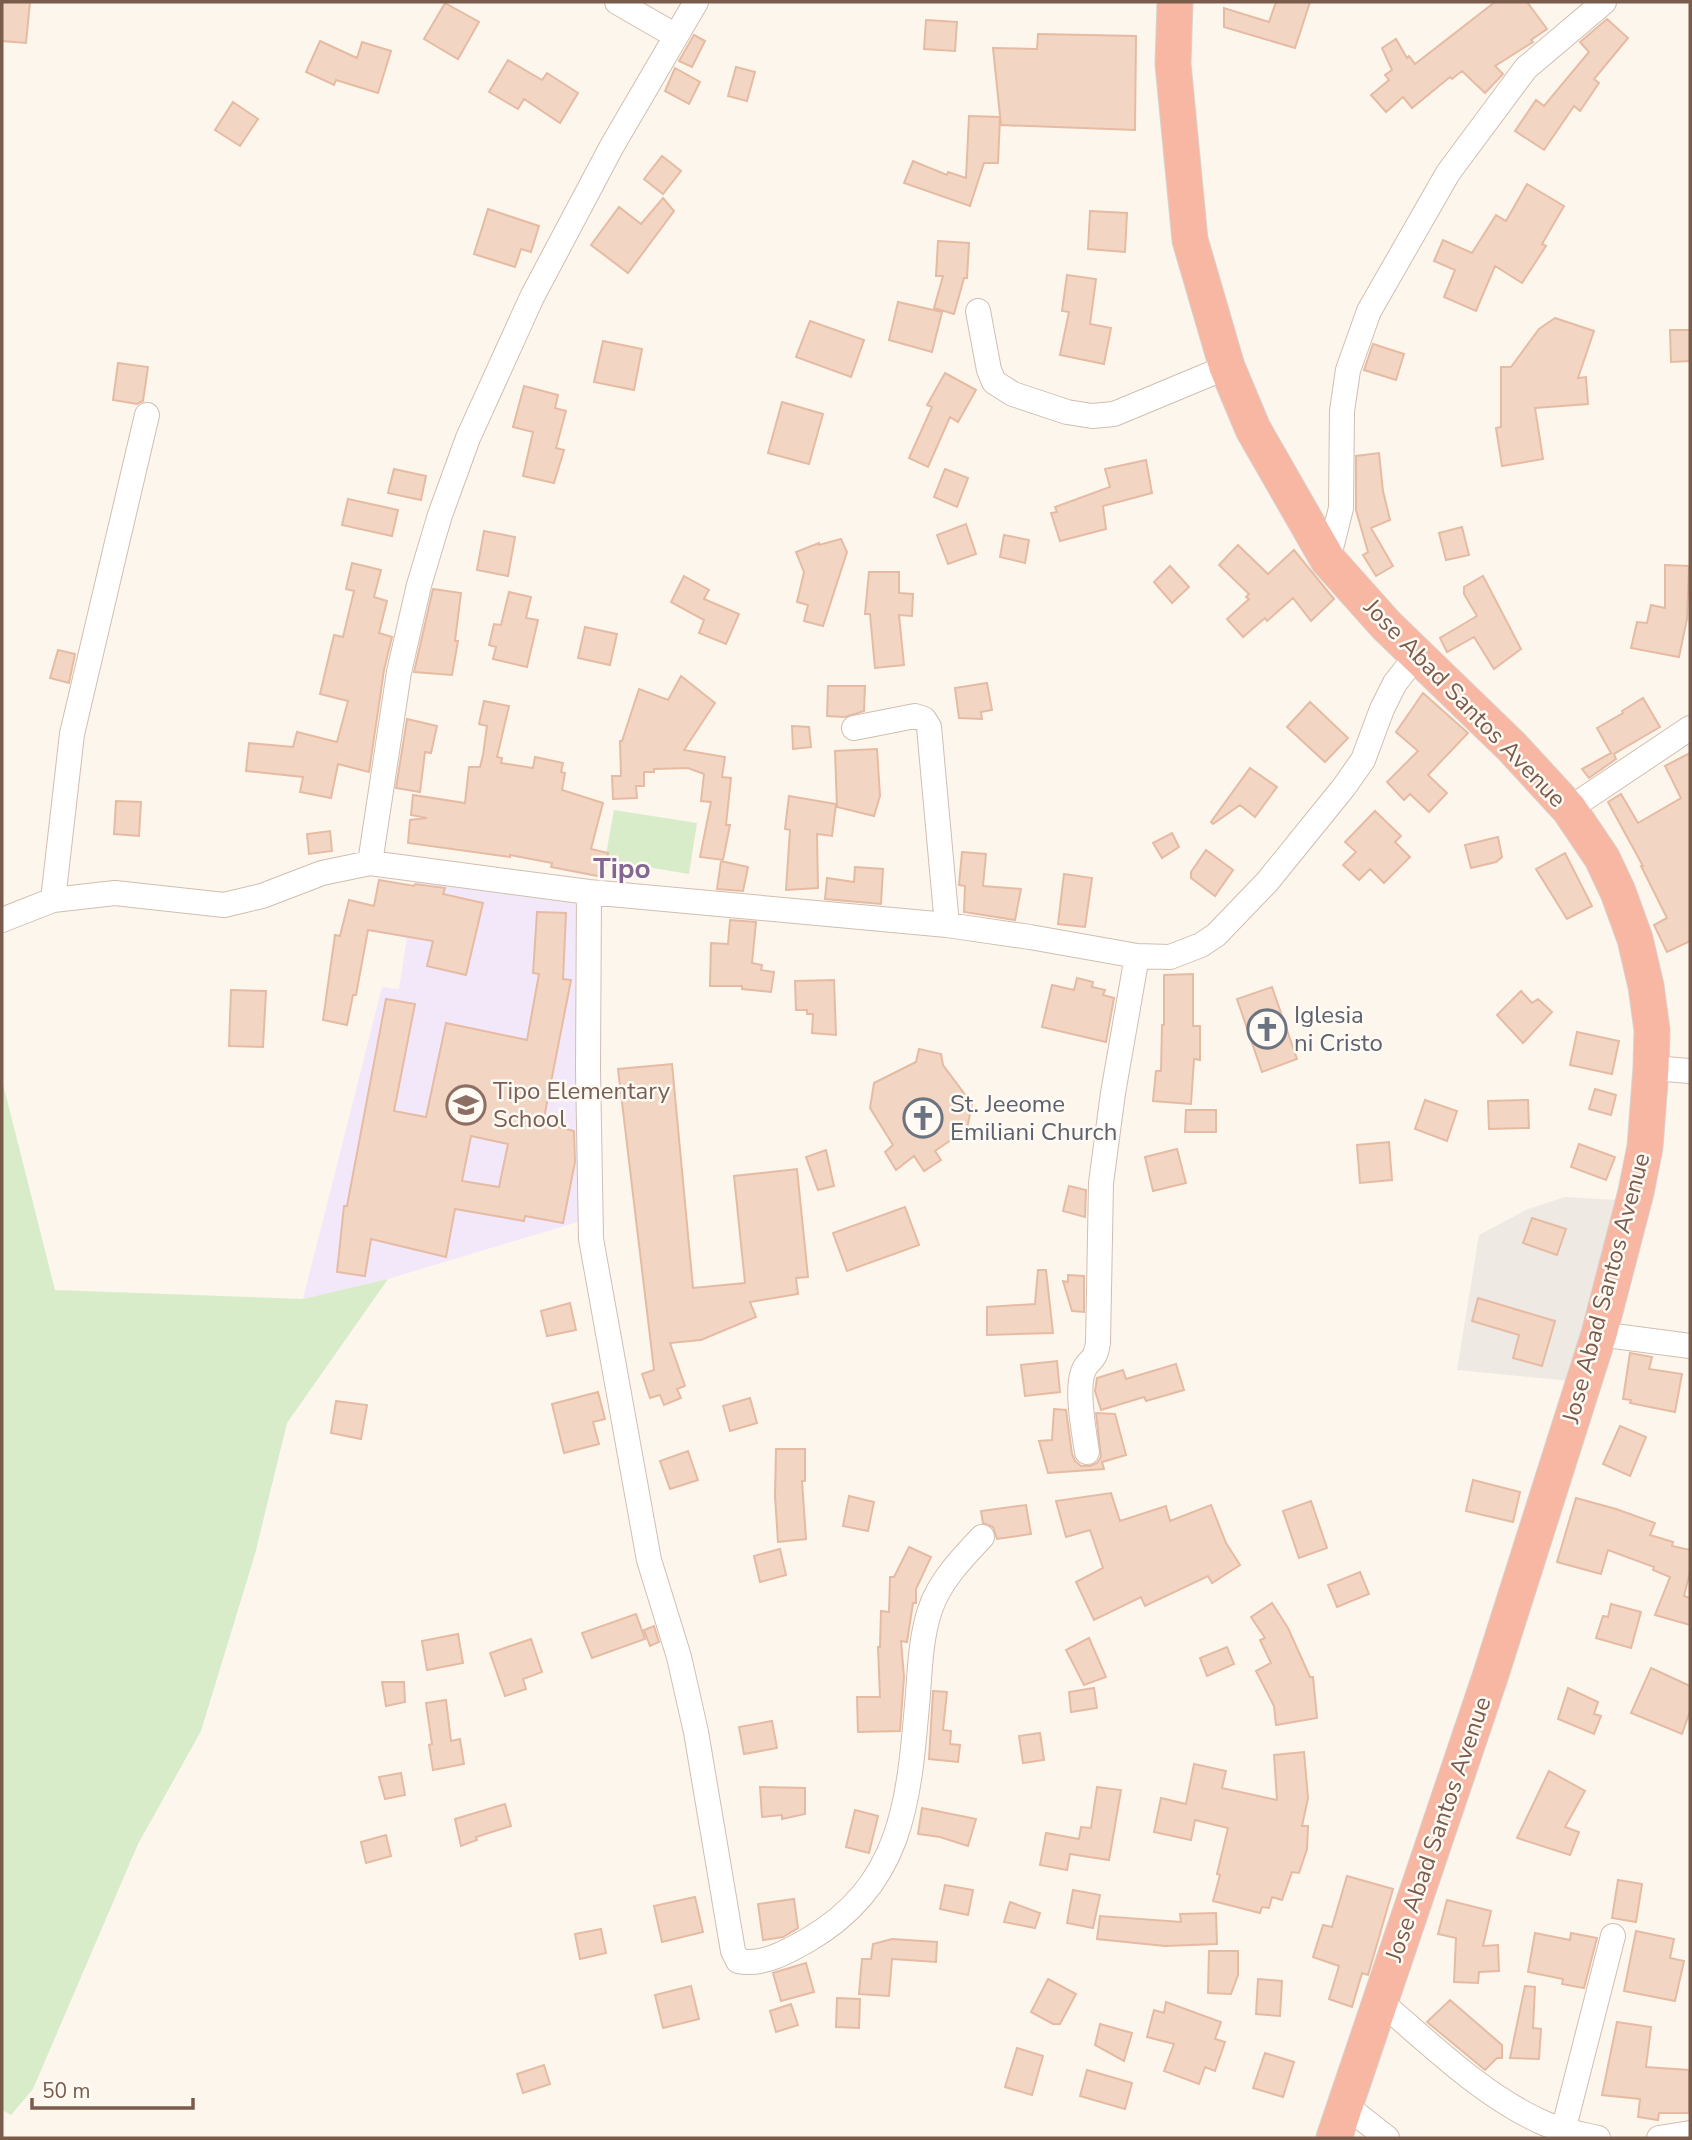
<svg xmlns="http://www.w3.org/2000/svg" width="1692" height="2140" viewBox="0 0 1692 2140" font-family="'Nunito Sans',sans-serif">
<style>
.industrial{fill:#efe9e4}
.education{fill:#f3e8fa}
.green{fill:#d8ecc9}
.building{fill:#f3d5c3;stroke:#e6bba3;stroke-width:2;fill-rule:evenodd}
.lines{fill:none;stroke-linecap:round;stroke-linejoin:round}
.minor-casing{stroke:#d1beb0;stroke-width:26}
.highway-casing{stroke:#dad1cd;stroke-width:37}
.minor{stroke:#fff;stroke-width:24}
.highway{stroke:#f7b7a3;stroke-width:35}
.labels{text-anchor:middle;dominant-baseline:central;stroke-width:5;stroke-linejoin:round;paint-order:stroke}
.street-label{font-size:24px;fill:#7a5c4d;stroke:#fffaf3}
.worship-label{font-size:24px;fill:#5b616d;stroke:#fffaf3;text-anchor:start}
.education-label{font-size:24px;fill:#785e54;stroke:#fffaf3;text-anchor:start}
.quarter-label{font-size:28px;font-weight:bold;fill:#846695;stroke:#fffaf3}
</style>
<rect width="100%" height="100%" fill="#fdf6ec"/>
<path class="industrial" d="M1565 1197 1618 1200 1571 1381 1457 1370 1479 1235 1528 1209Z"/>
<path class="education" d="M416 879 578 901 581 1221 388 1279 303 1299 382 987 399 989Z"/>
<path class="green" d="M614 810 697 823 689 874 605 860Z
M2 1080 55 1290 303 1299 388 1279 287 1423 255 1554 201 1731 138 1844 33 2089 11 2115 2 2110Z"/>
<path class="building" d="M2 2H30L26 43 2 41Z
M1276 2H1310L1295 48 1224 27V8L1269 22Z
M1495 2H1527L1547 29 1531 40 1533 42 1495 66 1503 74 1485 93 1462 71 1452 79 1450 77 1412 108 1403 97 1386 112 1371 95 1389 80 1385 75 1392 70 1382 48 1396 39 1407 58 1409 56 1415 64Z
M445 3 479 22 458 59 424 39Z
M1607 19 1628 38 1594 79 1599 83 1580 111 1574 106 1544 150 1515 131 1536 100 1544 106 1589 52 1580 42Z
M926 20 957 22 955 51 924 49Z
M1038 34 1136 36 1135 130 1001 125 993 48 1037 49Z
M694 35 705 41 692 67 679 61Z
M320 41 357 58 362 42 391 51 378 93 336 80 334 85 306 72Z
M508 60 542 80 547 73 578 93 560 123 524 99 518 109 489 92Z
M736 67 755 72 747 101 728 96Z
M675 68 700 82 689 104 665 91Z
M233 102 258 119 240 146 215 130Z
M969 116 1000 117 998 163H984L970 206 904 183 913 161 947 175 948 172 966 178Z
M662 156 681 171 663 194 644 179Z
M1527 184 1564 206 1542 244 1546 246 1522 283 1495 266 1476 311 1444 297 1455 270 1434 261 1443 240 1472 253 1496 215 1506 221Z
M663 198 674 211 628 273 591 245 619 207 641 224Z
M488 209 539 226 531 252 521 249 515 267 474 254Z
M1090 211 1127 213 1125 252 1088 249Z
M938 241 969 243 967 278H964L954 314 934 308 943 276H936Z
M1067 275 1096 279 1090 324 1111 328 1104 364 1060 355 1069 312 1062 311Z
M898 302 942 312 932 352 889 340Z
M1555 318 1594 331 1578 378 1586 377 1588 404 1535 408 1543 459 1502 466 1496 428 1501 427V367H1511L1539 329Z
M810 321 864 340 851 377 796 357Z
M1670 330H1690V361L1671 362Z
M603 341 642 349 634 390 594 382Z
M1373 344 1404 354 1396 380 1364 370Z
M118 363 148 367 143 401 137 404 113 400Z
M945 373 976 390 958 422 950 417 928 467 909 458 932 407 927 405Z
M524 386 558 395 555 408 566 411 556 448 564 450 554 483 523 476 533 432 513 427Z
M782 402 823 414 809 464 768 453Z
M1379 453 1383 491 1390 520 1371 528 1393 566 1376 576 1363 555 1368 552 1356 510V456Z
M1146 460 1152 493 1103 506 1106 529 1060 541 1051 513 1057 512 1055 507 1110 487 1105 469Z
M394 469 426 476 421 500 388 493Z
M945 469 968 478 957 507 934 497Z
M348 499 398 510 392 536 342 525Z
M966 524 976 554 948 564 937 535Z
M1462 527 1469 555 1446 560 1439 533Z
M484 531 515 537 508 576 477 570Z
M1004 535 1029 540 1025 563 1000 557Z
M841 539 847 552 823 626 804 621 808 605 797 602 804 572 796 552 819 543V545Z
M1238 545 1268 574 1294 550 1334 599 1311 621 1293 598 1267 621 1265 618 1243 637 1227 619 1249 599 1246 597 1249 594 1219 565Z
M352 563 381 570 374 597 387 601 379 633 392 637 384 670 369 772 338 764 331 798 300 792 303 777 246 771 249 743 293 747 297 732 337 742 348 701 320 694 334 635 343 637 354 591 346 589Z
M1665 565 1689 566 1687 619 1679 657 1631 648 1637 622 1647 623 1651 605 1665 608Z
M1170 566 1189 587 1172 603 1154 582Z
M869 572H899V593L913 594 912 616 899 615 904 665 875 668 870 614H865Z
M684 576 709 590 704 599 739 614 726 644 699 633 704 620 671 602Z
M1483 576 1521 649 1494 669 1474 637 1447 652 1440 638 1477 616 1464 594V587Z
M433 589 461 593 455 641H458L452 675 414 672Z
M509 592 531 597 526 618 538 620 527 667 493 659 496 647 489 645 494 624 501 625Z
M585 627 617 634 610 665 578 658Z
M58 650 75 654 69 683 50 678Z
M681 676 715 703 684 750 725 757 722 777 731 778 726 825H730L723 860 700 857 711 802 701 801 704 774 688 768 654 769V772H644V786H636L637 798 613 799 612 776H621L620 741H622L639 689 668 700Z
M987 683 992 710 981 712 982 719 959 718 955 688Z
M828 686H865L864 711 845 717 827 716Z
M1423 693 1468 733 1428 775 1447 793 1429 812 1410 794 1404 800 1387 782 1418 751 1396 732Z
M1643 698 1660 727 1614 754 1616 759 1589 778 1582 769 1611 753 1597 728 1623 713 1622 711Z
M484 701 509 706 497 757 502 758 501 763 533 768 535 757 563 763 561 772 565 773 562 790 603 803 591 849 608 853 603 877 551 867 552 863 510 855V857L408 843 410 820 427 818 411 815 413 795 465 803 469 767H480L483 755 487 726 479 724Z
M1310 702 1348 738 1325 762 1287 727Z
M407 719 437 726 431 753 425 752 420 792 396 788Z
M792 726 809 727 811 747 793 749Z
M877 749 880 796 874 816 837 807 835 751Z
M1690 753V941L1667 952 1654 925 1667 918 1641 866H1643L1608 802 1621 794 1638 823 1681 798 1665 766Z
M1250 768 1277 787 1255 817 1240 805 1213 824 1211 822Z
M789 796 836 804 832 836 817 834 818 888 786 890 790 830 785 829Z
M116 801 141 802 139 836 114 834Z
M1375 811 1401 836 1395 842 1410 857 1384 883 1370 869 1359 880 1343 865 1356 852 1345 842Z
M330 831 332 851 309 854 307 834Z
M1172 833 1179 847 1162 858 1153 843Z
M1498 837 1502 857 1496 862 1471 868 1465 845Z
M1206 850 1233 870 1215 896 1191 878V872Z
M962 852 986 854 983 886 1021 889 1015 920 964 912 965 886 959 885Z
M1565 853 1592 906 1567 919 1536 869Z
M721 861 748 867 743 891 717 889Z
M855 867 883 869 881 904 825 899 827 878 854 882Z
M1064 874 1092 878 1085 927 1058 924Z
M379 880 414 886 415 884 445 888 443 894 483 903 466 975 427 966 433 941 368 930 356 995H353L347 1025 323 1020 335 935 340 936 349 900 374 906Z
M537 912 566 913 563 979 571 980 543 1123 574 1131 575 1162 563 1223 525 1216 524 1221 455 1209 446 1257 371 1239 365 1276 337 1272 344 1206H347L386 999 415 1004 394 1111 426 1117 446 1023 527 1040 539 974 533 973ZM471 1136 508 1144 499 1187 462 1181Z
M730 920 756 922 752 963 762 965 761 970 774 972 771 992 742 989V986H710L711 943 728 944Z
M1193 974V1026H1200V1060L1194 1059 1191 1104 1153 1101 1156 1071H1161L1162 1025H1164V975Z
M1077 978 1093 982 1092 987 1105 990 1103 995 1114 998 1106 1042 1042 1027 1052 985 1074 990Z
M834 980 836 1035 812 1033 813 1014H807V1010H796L795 981Z
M1272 987 1297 1059 1262 1072 1237 999Z
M231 990 266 991 263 1047 229 1046Z
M1521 991 1532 1003 1538 999 1552 1012 1523 1043 1497 1015Z
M1577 1032 1619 1041 1612 1074 1570 1065Z
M919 1049 941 1054 943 1065 972 1104 967 1129 935 1151 941 1160 924 1171 914 1156 896 1170 885 1152 893 1145 870 1108 874 1083 916 1062Z
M672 1064 693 1288 745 1283 734 1176 797 1169 808 1277 796 1278 798 1294 750 1302 756 1317 701 1340 670 1343 685 1386 677 1389 681 1398 664 1405 660 1395 650 1398 642 1374 654 1370 618 1069Z
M1595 1089 1616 1095 1611 1115 1589 1109Z
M1425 1100 1457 1111 1447 1141 1415 1129Z
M1528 1100 1529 1128 1489 1129 1488 1101Z
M1186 1110H1216V1132H1185Z
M1389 1142 1392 1180 1360 1183 1357 1145Z
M1579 1144 1615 1157 1606 1180 1571 1167Z
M1177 1149 1186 1183 1153 1191 1145 1157Z
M826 1150 834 1186 818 1190 806 1157Z
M1069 1186 1086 1190 1085 1217 1063 1211Z
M905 1207 919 1245 847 1271 833 1233Z
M1532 1218 1566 1229 1557 1255 1523 1243Z
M1038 1270H1046L1053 1333 987 1335V1307L1035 1304Z
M1068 1275 1084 1276V1312L1072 1311 1063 1281 1068 1282Z
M1478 1298 1555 1321 1542 1366 1513 1358 1519 1335 1472 1321Z
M570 1303 576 1330 547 1336 541 1311Z
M1630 1353 1652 1357 1649 1369 1682 1374 1675 1412 1630 1403 1631 1400 1623 1399Z
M1057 1361 1060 1392 1025 1396 1021 1365Z
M1176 1364 1184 1390 1146 1401 1144 1397 1101 1410 1095 1391 1097 1378 1123 1370 1126 1379Z
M598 1392 605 1419 593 1422 599 1444 564 1453 552 1404Z
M750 1398 757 1423 730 1431 723 1406Z
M336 1401 367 1405 361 1439 331 1433Z
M1054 1409 1066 1410 1072 1454 1075 1461 1081 1466H1090L1097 1463 1101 1457 1096 1413 1115 1414 1126 1455 1102 1462 1104 1469 1048 1473 1039 1441 1052 1440Z
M1620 1426 1646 1437 1630 1476 1603 1464Z
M776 1449H805V1481H802L806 1539 778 1542 775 1496Z
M688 1451 698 1480 670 1489 660 1461Z
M1473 1480 1520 1492 1513 1522 1466 1511Z
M1111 1493 1120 1521 1166 1506 1170 1521 1211 1505 1226 1543 1240 1565 1212 1583 1208 1576 1145 1606 1141 1597 1094 1620 1076 1582 1103 1568 1090 1530 1066 1537 1056 1501Z
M849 1496 874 1502 868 1531 843 1526Z
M1576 1498 1616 1509 1655 1523 1650 1535 1673 1542 1672 1546 1690 1550V1572L1684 1596 1690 1598V1625L1655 1615 1670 1577 1653 1570 1654 1567 1608 1550 1601 1574 1557 1562Z
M1311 1501 1327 1548 1299 1558 1283 1511Z
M1026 1505 1031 1534 997 1539 993 1527 983 1523 981 1511Z
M909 1547 931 1557 916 1589V1603H913L907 1642 901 1641 904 1677 900 1731 858 1732 857 1697H880L878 1647H880L881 1611 889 1612 890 1577H894Z
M780 1549 786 1575 760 1582 754 1556Z
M1360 1572 1369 1594 1337 1607 1328 1585Z
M1272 1603 1288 1628 1310 1677H1313L1317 1718 1276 1725 1274 1706 1256 1671 1271 1663 1260 1640 1265 1638 1251 1617Z
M1611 1604 1641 1612 1631 1648 1596 1638 1603 1616 1608 1617Z
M636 1614 645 1639 592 1658 582 1633Z
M654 1626 659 1642 650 1646 644 1630Z
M458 1634 463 1663 427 1670 422 1641Z
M1089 1638 1106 1677 1084 1685 1066 1650Z
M531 1639 542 1672 523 1679 526 1689 505 1696 490 1653Z
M1227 1647 1234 1664 1207 1676 1200 1658Z
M1651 1668 1690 1686V1711L1682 1734 1631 1713Z
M382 1682H404L405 1702 386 1706Z
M1094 1688 1097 1708 1071 1712 1069 1692Z
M1568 1688 1598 1702 1594 1714 1601 1716 1594 1734 1558 1719Z
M933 1691 947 1692 943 1730 951 1731 950 1744 960 1745 958 1762 929 1759Z
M446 1700 451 1741 460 1739 464 1764 433 1770 429 1745 432 1744 426 1703Z
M772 1721 777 1748 744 1754 739 1727Z
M1040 1733 1044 1760 1023 1763 1019 1736Z
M1304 1752 1308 1798 1302 1826H1308L1307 1849 1299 1873 1292 1872 1282 1900 1272 1897 1269 1908 1262 1907 1260 1913 1213 1901 1220 1875 1217 1874 1228 1828 1195 1820 1191 1840 1154 1832 1161 1798 1186 1804 1194 1764 1226 1771 1222 1788 1277 1800 1274 1755Z
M1549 1771 1585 1791 1565 1827 1579 1832 1570 1855 1517 1838Z
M401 1773 405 1795 385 1799 379 1777Z
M760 1787 805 1788V1814L782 1819V1815L762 1817Z
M1097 1787 1121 1790 1109 1860 1070 1854 1067 1870 1040 1865 1046 1833 1079 1839 1081 1827 1091 1828Z
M505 1804 511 1826 476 1837 477 1840 461 1846 455 1819Z
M922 1808 976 1819 968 1846 940 1837 918 1834Z
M855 1810 878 1816 869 1853 846 1847Z
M386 1835 391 1856 366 1863 361 1842Z
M1347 1876 1393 1889 1368 1975 1362 1973 1352 2007 1329 1999 1339 1966 1313 1957 1323 1925 1332 1927Z
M1618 1880 1642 1884 1636 1922 1612 1918Z
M945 1885 973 1890 968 1915 940 1909Z
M1073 1890 1100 1895 1093 1928 1067 1923Z
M695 1897 703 1932 662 1942 654 1906Z
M794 1899 798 1928 783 1937 763 1940 758 1904Z
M1447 1900 1491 1911 1483 1946 1498 1945 1499 1971 1479 1972 1478 1983 1454 1982 1456 1938 1438 1934Z
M1010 1902 1040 1913 1035 1928 1004 1922Z
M1216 1913 1217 1944 1165 1946 1097 1939 1100 1916 1181 1922 1180 1914Z
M601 1929 606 1953 580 1959 575 1934Z
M1636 1931 1674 1939 1670 1958 1684 1961 1675 2001 1624 1991Z
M1535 1933 1570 1940 1571 1933 1597 1938 1584 1988 1562 1984 1563 1979 1528 1972Z
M892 1939 937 1942 936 1962 892 1959 889 1996 859 1994 862 1959H871L873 1944Z
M1209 1951H1238V1975L1231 1994 1208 1993Z
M806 1963 814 1992 781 2001 773 1973Z
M1048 1979 1076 1994 1060 2024H1053L1031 2012Z
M1258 1979 1282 1981 1280 2016 1256 2014Z
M691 1986 699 2019 663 2028 655 1995Z
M1525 1986 1535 1987 1533 2028 1541 2029 1539 2059 1510 2058Z
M837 1998 860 1999 859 2028 836 2027Z
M1450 2000 1502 2045V2058H1497L1485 2070 1427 2022Z
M1166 2002 1221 2022 1215 2039 1225 2042 1215 2071 1205 2067 1199 2084 1164 2071 1174 2044 1147 2037 1154 2010 1164 2013Z
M791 2004 798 2025 776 2032 770 2011Z
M1617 2022 1651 2027 1646 2067 1689 2070V2113H1659L1658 2120 1638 2117 1640 2099 1602 2095Z
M1100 2024 1132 2033 1124 2061 1095 2045Z
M1017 2048 1043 2056 1032 2095 1005 2087Z
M1265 2053 1294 2062 1283 2097 1253 2088Z
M544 2065 550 2084 523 2093 517 2074Z
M1087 2070 1132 2083 1125 2109 1080 2096Z"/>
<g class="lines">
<g class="minor-casing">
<path id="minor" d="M617 2 676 36
M978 311 989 370 994 382 1013 394 1067 412 1092 416 1114 414 1227 367
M1328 560 1341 508 1342 411 1348 370 1369 311 1448 173 1526 68 1604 2
M854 728 915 716 924 719 929 727 947 925
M1569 809 1690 728
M370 863 399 672 419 585 440 515 468 438 532 297 612 146 696 2
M589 892 588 1069 591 1239 649 1560 679 1657 696 1732 733 1951 738 1961C763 1966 787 1952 808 1940 906 1883 909 1795 918 1694 920 1666 921 1637 930 1610 939 1582 962 1558 982 1537
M53 900 72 734 147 415
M2 920 53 900 115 893 224 905 262 896 322 873 370 863 589 892 947 925 1030 937 1137 956 1170 957 1201 945 1216 935 1267 882 1344 787 1363 760 1382 709 1395 683 1418 654
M1651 1068 1690 1071
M1599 1334 1690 1346
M1087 1452C1084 1432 1076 1391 1083 1372 1087 1359 1095 1364 1098 1343L1101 1183 1113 1093 1137 956
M1380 2001C1430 2044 1485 2098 1546 2124 1563 2131 1580 2134 1598 2138
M1345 2105 1387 2138
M1563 2131 1613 1936
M1659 2138 1690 2133"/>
</g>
<g class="highway-casing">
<path id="highway" d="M1175 2 1173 64 1190 240 1227 367 1253 429 1328 560 1386 625 1512 747 1569 809 1602 858 1618 892 1635 939 1646 986 1652 1030 1651 1068 1645 1147 1636 1192 1599 1334 1490 1677 1334 2138"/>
</g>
<use href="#minor" class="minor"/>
<use href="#highway" class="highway"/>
</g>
<defs>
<g id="church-ring" transform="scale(2.0125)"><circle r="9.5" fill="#fffaf3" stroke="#6b7280" stroke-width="1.5"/><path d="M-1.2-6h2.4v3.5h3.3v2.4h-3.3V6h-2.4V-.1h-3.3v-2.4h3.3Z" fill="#6b7280"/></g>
<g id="school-ring" transform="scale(2.0125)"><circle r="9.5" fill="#fffaf3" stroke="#8d6e63" stroke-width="1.5"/><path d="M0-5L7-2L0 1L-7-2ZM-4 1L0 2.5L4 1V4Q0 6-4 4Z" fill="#8d6e63"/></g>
</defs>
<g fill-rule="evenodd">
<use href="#church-ring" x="1267" y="1029"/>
<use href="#school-ring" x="466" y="1105"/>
<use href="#church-ring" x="923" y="1118"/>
</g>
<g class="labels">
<g class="street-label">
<text transform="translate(1465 703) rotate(46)">Jose Abad Santos Avenue</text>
<text transform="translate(1606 1288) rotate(-75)">Jose Abad Santos Avenue</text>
<text transform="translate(1438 1829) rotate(-71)">Jose Abad Santos Avenue</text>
</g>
<g class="worship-label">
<text x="1294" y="1015">Iglesia<tspan x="1294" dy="28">ni Cristo</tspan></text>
<text x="950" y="1104">St. Jeeome<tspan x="950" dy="28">Emiliani Church</tspan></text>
</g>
<g class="education-label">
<text x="493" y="1091">Tipo Elementary<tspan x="493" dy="28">School</tspan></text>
</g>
<g class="quarter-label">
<text x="622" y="869">Tipo</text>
</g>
</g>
<rect width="1692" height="2140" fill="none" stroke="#7a5c4d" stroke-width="7"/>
<path d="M32 2098v10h161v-10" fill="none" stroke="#7a5c4d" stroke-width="3.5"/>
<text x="42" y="2098" font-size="21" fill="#7a5c4d" stroke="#fffaf3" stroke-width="5" paint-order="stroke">50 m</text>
</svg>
